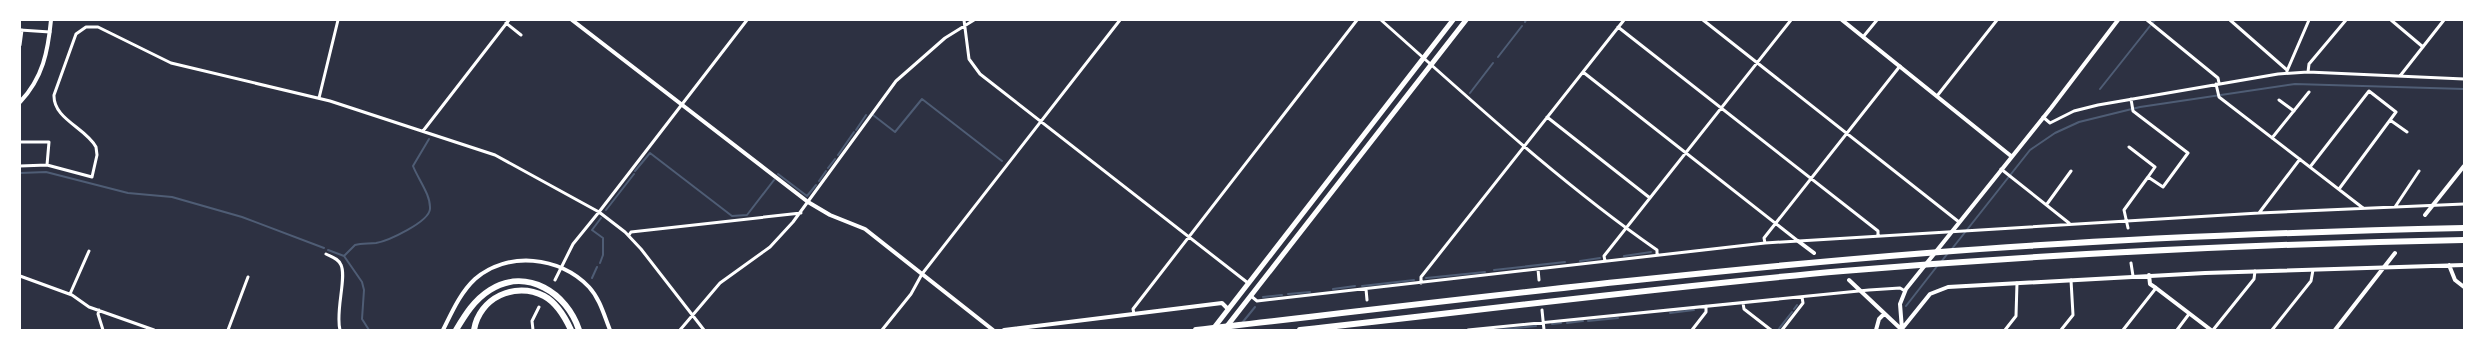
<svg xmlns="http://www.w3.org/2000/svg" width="2484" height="350" viewBox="0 0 2484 350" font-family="'Exo 2',sans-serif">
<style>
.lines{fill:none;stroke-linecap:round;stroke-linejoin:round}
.stream{stroke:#4f5d75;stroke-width:2}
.minor{stroke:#fff;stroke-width:3}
.tertiary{stroke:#fff;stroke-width:4}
.primary{stroke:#fff;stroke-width:5}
.motorway{stroke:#fff;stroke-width:6}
</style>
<rect width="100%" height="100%" fill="#2d3142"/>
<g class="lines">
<path class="stream" d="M1525 22 1526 20
M2153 22 2155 20
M1498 57 1522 26
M2100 89 2150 26
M1470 93 1493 63
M873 115 895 132 922 99 1002 161
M856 130 866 115
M838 155 854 132
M828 168 835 159
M635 171 650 153 732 216 747 215 774 180
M20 173 46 172 128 193 172 197 242 217 324 248
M778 174 807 196 816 185
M819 181 826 171
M606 210 634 174
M328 250 344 256 362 282 364 290 362 319 369 330
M1951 250 2030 150 2055 133 2079 122 2140 107 2295 84 2464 89
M344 256 355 245C362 243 369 244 376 243 388 241 429 222 430 209 431 195 418 179 413 166L429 139
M1624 256 1651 252
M1580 261 1600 258
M1941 262 1948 253
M600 263 603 255V238L592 230 601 218
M1494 270 1565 262
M592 278 597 267
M1426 278 1485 272
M1362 286 1414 280
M1333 289 1355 286
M1288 294 1310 292
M1263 297 1282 295
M1906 306 1938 265
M1794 309 1797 305
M1670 313 1694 310
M1588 321 1618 318
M1242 323 1255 307
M1567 323 1583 321
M1552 324 1561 323
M1497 330 1536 326
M1778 330 1792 312"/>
<path class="minor" d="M964 20 969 59 980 74 1248 283
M1381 20C1470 99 1559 182 1657 250V255
M1703 20 1959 222
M2147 20 2218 78 2219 83
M2230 20 2287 70
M2391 20 2423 47
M506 23 521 35
M1618 27 1878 231V236
M20 30 50 32
M1863 37 1877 20
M20 45 22 30
M2287 71 2309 20
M1583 72 1798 241
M2308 72 2309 64 2346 20
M2400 76 2444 20
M2216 84 2219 97 2363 208
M1937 96 1997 20
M319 98 338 20
M2279 100 2294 111
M1547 117 1650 198
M2043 117 2050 123 2074 111 2098 105 2278 74 2308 72 2464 79
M2390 120 2407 132
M423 131 509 20
M2272 138 2309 92
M20 142H49L47 165
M2129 147 2155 167 2148 177
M20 166 47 165 92 177 97 155 96 147C86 128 53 119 54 95L76 34 86 27H98L171 63 330 101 495 155 599 212 625 232 641 249 704 330
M2310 167 2369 91 2396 112 2339 189
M2001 169 2069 223
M2047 204 2071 171
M2395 207 2419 171
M2259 213 2300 159
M2128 228 2124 210 2148 177 2163 187 2188 153 2133 111 2131 99
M629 235 631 232 801 213
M1765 243 1764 238 1900 66
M326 254C332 257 339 259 341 265 347 277 335 312 340 330
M1605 261 1604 256 1791 20
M2131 263 2133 276
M1538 269 1539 280
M20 276 72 295 89 307 154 330
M555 280 573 244 599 212 747 20
M1421 283V277L1624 20
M1366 289 1367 300
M70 294 89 251
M1251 296 1257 301 1765 243 2259 213 2464 204
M1743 303 1744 309 1771 330
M99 310 98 314 103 330
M1542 310 1544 330
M1134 314 1133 309 1357 20
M228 330 248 277
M533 330 532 321 539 307
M680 330 720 283 770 247 793 222 896 81 945 38 974 20
M882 330 911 294 922 274 1120 20
M1468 330 1869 290 1900 288 1905 291
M1692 330 1706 312V306
M1782 330 1803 303 1802 297
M2005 330 2016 316 2017 283
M2061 330 2073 315 2071 280
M2123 330 2156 288
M2177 330 2189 314
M2213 330 2254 279 2255 271
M2272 330 2311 281 2313 270"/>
<path class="tertiary" d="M572 20 808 202 830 215 865 229 993 330
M1842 20 2011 156
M20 102C43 78 48 51 51 20
M2425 215 2464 166
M1798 241 1814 253
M2449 265 2455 280 2464 287
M2149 275 2150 284 2156 288 2211 330
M1849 280 1902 330
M1902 329 1900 304 1906 289 2051 108 2118 20
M443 330C452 312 460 293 475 279 507 251 560 256 589 287 600 299 604 315 610 330
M1004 330 1222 303 1228 309
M1876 330 1879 319 1884 314
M1901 330 1930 294 1948 287 2205 273 2464 265
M2335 330 2395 253"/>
<path class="primary" d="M1213 329 1453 20
M1224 330 1466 20"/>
<path class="motorway" d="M456 330C465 315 474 300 490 290 527 267 567 293 579 330
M474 330C479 298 515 281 544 296 557 303 565 317 571 330
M1196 330C1440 302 1683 272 1927 253 2106 239 2285 232 2464 228
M1300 330C1481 310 1662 287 1843 271 2049 254 2257 244 2464 240"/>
</g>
<rect width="2484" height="350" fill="none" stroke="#ffffff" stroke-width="42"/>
</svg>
